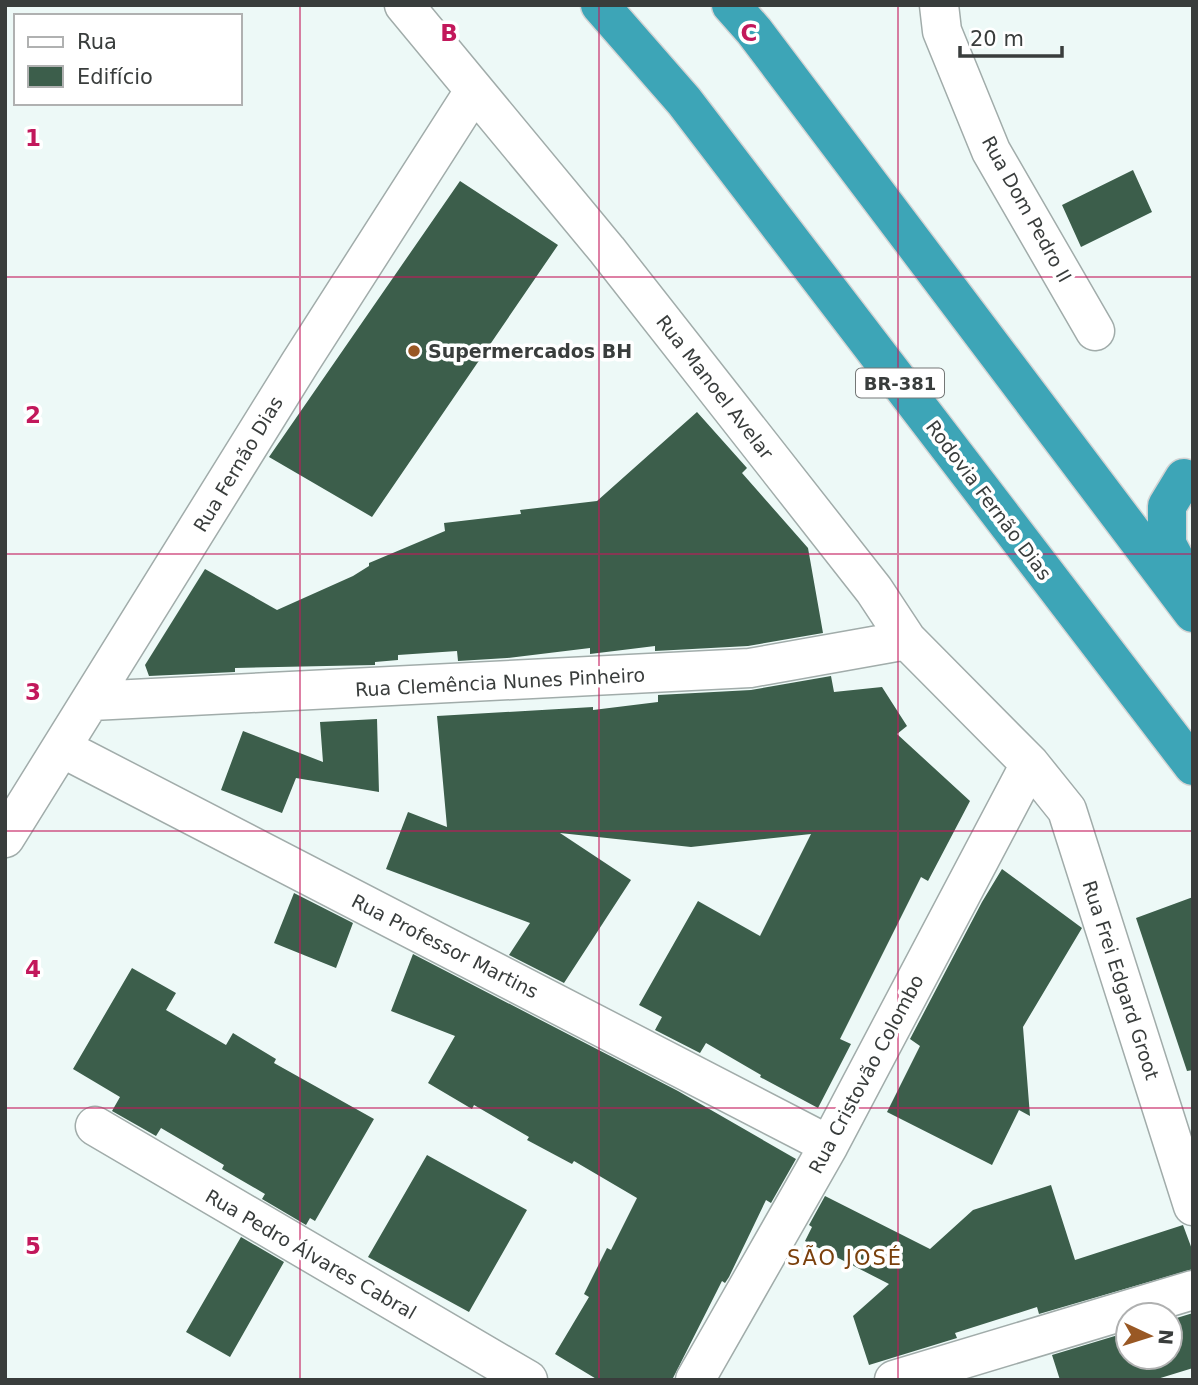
<svg xmlns="http://www.w3.org/2000/svg" width="1198" height="1385" viewBox="0 0 1198 1385" font-family="'DejaVu Sans',sans-serif">
<style>
.building{fill:#3c5e4b}
.lines{fill:none;stroke-linecap:round;stroke-linejoin:round}
.minor-casing{stroke:#a1acaa;stroke-width:41}
.highway-casing{stroke:#d3d4d4;stroke-width:41}
.minor{stroke:#fff;stroke-width:38}
.highway{stroke:#3da5b7;stroke-width:38}
.grid{fill:none;stroke:#c2185b;stroke-width:2;stroke-opacity:0.55}
.poi-dot{fill:#995824;stroke:#fff;stroke-width:2.5}
.labels{text-anchor:middle;dominant-baseline:central;stroke-width:7;stroke-linejoin:round;paint-order:stroke}
.shield{fill:#fff;stroke:#747776;stroke-width:2}
.shield-label{font-size:18px;font-weight:bold;fill:#393d3c}
.street-label{font-size:19px;fill:#393d3c;stroke:#fff}
.poi-label{font-size:19px;font-weight:bold;fill:#393d3c;stroke:#fff;text-anchor:start}
.neighbourhood-label{font-size:21px;letter-spacing:2px;fill:#7a400c;stroke:#fff}
.grid-label{font-size:23px;text-anchor:middle;font-weight:bold;fill:#c2185b;stroke:#fff;stroke-width:7;stroke-linejoin:round;paint-order:stroke}
</style>
<rect width="100%" height="100%" fill="#edf9f7"/>
<path class="building" d="M1133 170 1152 212 1081 247 1062 205Z
M460 181 558 245 372 517 269 457Z
M697 412 747 468 742 473 808 548 823 633 748 646 655 651V646L590 654V648L507 658 458 661 457 651 398 655V660L375 662V665L235 668V672L149 676 145 665 205 569 277 610 353 576 369 566V563L445 531 444 523 521 514 520 510 597 501Z
M831 676 834 692 882 687 907 726 897 734 970 801 928 881 921 877 840 1039 851 1044 818 1108 760 1077 761 1075 706 1043 700 1053 655 1030 662 1017 639 1005 698 901 760 936 811 834 691 847 560 833 631 880 564 983 509 955 530 923 386 869 408 812 447 827 437 716 593 707V710L658 702V695L751 690Z
M377 719 379 792 296 778 282 813 221 790 243 731 323 762 320 722Z
M1002 869 1082 928 1023 1027 1030 1116 1019 1110 992 1165 887 1112 920 1046 910 1039 982 902Z
M294 893 353 923 336 968 274 943Z
M1193 897V1070L1187 1071 1136 918Z
M413 954 678 1091 796 1159 771 1203 766 1200 729 1277 725 1283 722 1281 672 1380H598L555 1354 589 1297 584 1294 607 1248 611 1250 637 1198 574 1161 572 1164 527 1140 529 1137 474 1105 472 1109 428 1083 455 1036 391 1011Z
M132 968 176 993 166 1010 226 1045 233 1033 276 1059 274 1063 374 1119 315 1221 310 1218 306 1225 262 1199 265 1194 222 1169 224 1165 161 1128 156 1136 112 1111 120 1097 73 1069Z
M427 1155 527 1210 469 1312 368 1257Z
M1051 1185 1075 1260 1183 1225 1193 1252V1269L1039 1314 1037 1307 955 1333 957 1338 869 1365 853 1316 889 1284 805 1241 812 1227 809 1225 825 1196 930 1249 973 1210Z
M241 1237 284 1262 230 1357 186 1332Z
M1193 1313V1368L1154 1380H1060L1052 1355 1128 1332V1357H1170V1320Z"/>
<g class="lines">
<g class="minor-casing">
<path id="minor" d="M404 5 607 250 874 590 907 640 1030 764 1067 810 1193 1206
M939 5 942 31 991 151 1095 331
M92 701 750 668 907 640
M62 748 829 1145
M5 838 300 363 474 91
M95 1126 528 1380
M695 1380 829 1145 1030 764
M894 1380 1193 1290"/>
</g>
<g class="highway-casing">
<path id="highway" d="M600 5 684 101 1193 766
M731 5 754 31 1193 613
M1184 478 1167 506V544L1187 582"/>
</g>
<use href="#minor" class="minor"/>
<use href="#highway" class="highway"/>
</g>
<path class="grid" d="M300 5V1380M599 5V1380M898 5V1380M5 277H1193M5 554H1193M5 831H1193M5 1108H1193"/>
<circle class="poi-dot" cx="414" cy="351" r="7"/>
<g class="labels">
<rect class="shield" x="856" y="368.5" width="88" height="29" rx="5"/>
<g class="shield-label">
<text x="900" y="383">BR-381</text>
</g>
<g class="street-label">
<text transform="translate(1027 209) rotate(61)">Rua Dom Pedro II</text>
<text transform="translate(715 387) rotate(52)">Rua Manoel Avelar</text>
<text transform="translate(238 464) rotate(-59)">Rua Fernão Dias</text>
<text transform="translate(989 500) rotate(53)">Rodovia Fernão Dias</text>
<text transform="translate(500 682) rotate(-3)">Rua Clemência Nunes Pinheiro</text>
<text transform="translate(445 946) rotate(27)">Rua Professor Martins</text>
<text transform="translate(1121 980) rotate(72)">Rua Frei Edgard Groot</text>
<text transform="translate(866 1074) rotate(-62)">Rua Cristovão Colombo</text>
<text transform="translate(311 1254) rotate(30)">Rua Pedro Álvares Cabral</text>
</g>
<g class="poi-label">
<text x="428" y="351">Supermercados BH</text>
</g>
<g class="neighbourhood-label">
<text x="845" y="1258">SÃO JOSÉ</text>
</g>
</g>
<g class="grid-label">
<text x="449" y="41">B</text>
<text x="749" y="41">C</text>
<text x="33" y="146">1</text>
<text x="33" y="423">2</text>
<text x="33" y="700">3</text>
<text x="33" y="977">4</text>
<text x="33" y="1254">5</text>
</g>
<rect width="1198" height="1385" fill="none" stroke="#393d3c" stroke-width="14"/>
<rect x="14" y="14" width="228" height="91" fill="#ffffff" stroke="#b0b1b1" stroke-width="2"/>
<rect x="28" y="37" width="35" height="10" fill="#ffffff" stroke="#b0b1b1" stroke-width="2"/>
<text x="77" y="49" font-size="21" fill="#393d3c">Rua</text>
<rect x="28" y="66" width="35" height="21" fill="#3c5e4b" stroke="#b0b1b1" stroke-width="2"/>
<text x="77" y="84" font-size="21" fill="#393d3c">Edifício</text>
<g transform="translate(1149 1336) rotate(94)"><circle r="33" fill="#ffffff" stroke="#b0b1b1" stroke-width="2"/>
<path d="M0-5L12 26L0 18L-12 26Z" fill="#995824"/>
<text y="-10" font-size="19" font-weight="bold" text-anchor="middle" fill="#393d3c">N</text>
</g>
<path d="M960 46v10h102v-10" fill="none" stroke="#393d3c" stroke-width="3.5"/>
<text x="970" y="46" font-size="21" fill="#393d3c" stroke="#ffffff" stroke-width="5" paint-order="stroke">20 m</text>
</svg>
